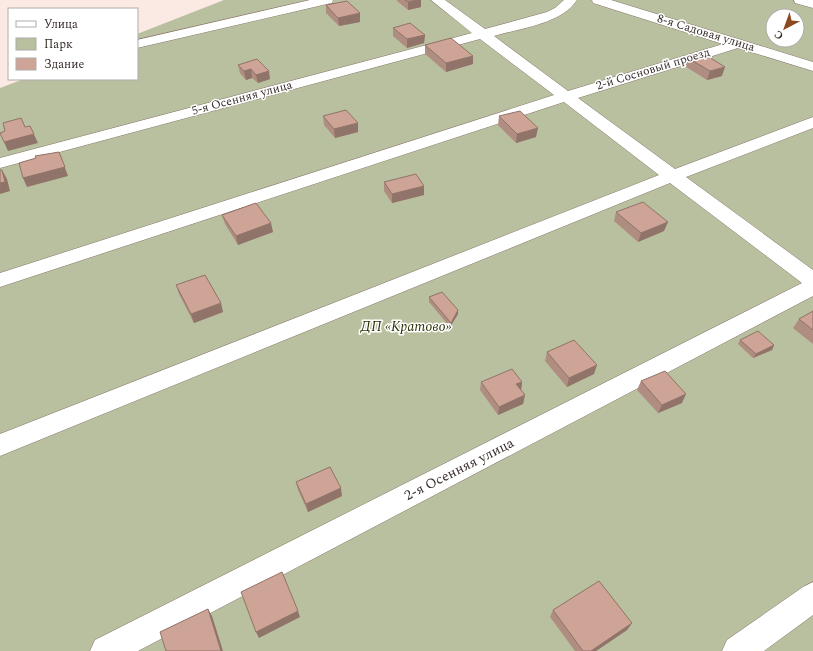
<svg xmlns="http://www.w3.org/2000/svg" width="813" height="651" viewBox="0 0 813 651" font-family="Spectral,serif">
<style>
.green{fill:#b8c09f;fill-rule:evenodd}
.lines{fill:none;stroke-linecap:round;stroke-linejoin:round}
.minor-casing{stroke:#8c736b;stroke-width:1}
.minor{fill:#fff;fill-rule:evenodd}
.wall{fill:#b08d81}
.shaded-wall{fill:#907369}
.building{fill:#cda496;stroke:#907369}
.labels{text-anchor:middle;dominant-baseline:central;stroke-width:3;stroke-linejoin:round;paint-order:stroke}
.far-street-label{font-size:12px;fill:#372c29;stroke:#fff}
.park-label{font-size:14px;font-style:italic;fill:#283002;stroke:#fff}
.street-label{font-size:14px;fill:#372c29;stroke:#fff}
</style>
<rect width="100%" height="100%" fill="#fbeae4"/>
<path class="green" d="M224 0H813V651H0V88L24 79H137V34ZM773 16H797V40H773Z"/>
<g class="lines">
<g class="minor-casing">
<path id="minor" d="M310 0H333L332 3 327 4 137 48V40Z
M431 0H445L485 29 547 12 555 8 564 0H577C561 24 521 28 494 36L568 91 723 44 593 3 592 0H611L813 62V71L738 48 578 98 675 169 813 117V128L686 177 813 270V296L138 651H90L95 640 802 283 670 183 0 456V434L659 175 564 102 0 287V273L554 95 480 39 0 168V158L472 33Z
M794 0H813V8L795 3Z
M813 582V615L764 651H722L727 640 803 587Z"/>
</g>
<use href="#minor" class="minor"/>
</g>
<path class="wall" d="M397 0H421V7L408 10 397 1Z
M326 5 360 22 339 26 326 13Z
M393 28 425 35 424 43 407 48 393 36Z
M425 45 473 64 446 72 425 54Z
M686 57 722 76 707 80 683 65Z
M257 59 270 79 258 83 252 78 246 80 240 73 238 65Z
M323 116 358 123V132L335 138 324 125Z
M499 116 536 137 516 143 498 125Z
M384 182 424 186V195L392 203 384 191Z
M616 212 664 231 638 242 614 221Z
M222 215 273 232 238 245 225 224Z
M176 285 223 312 194 323 179 294Z
M429 297 458 310V314L450 327 429 302Z
M813 311V344L793 328 799 319Z
M740 340 774 345 772 350 753 358 738 344Z
M547 352 594 374 567 387 545 361Z
M641 381 682 403 658 413 637 390Z
M481 382H522L521 390 525 395 523 404 498 415 480 390Z
M296 482 342 496 308 512 298 490Z
M553 610 632 623 627 630 596 651H575L550 617Z"/>
<path class="shaded-wall" d="M413 0H421V7L408 10V2Z
M360 13V22L339 26 338 18Z
M425 35 424 43 407 48V39Z
M473 56V64L446 72V63Z
M725 67 722 76 707 80 710 71Z
M251 69 252 78 246 80 244 71Z
M269 71 270 79 258 83 256 75Z
M21 118 28 136 30 126 38 143 8 151 4 142Z
M358 123V132L335 138 334 129Z
M538 128 536 137 516 143 517 134Z
M59 152 68 176 27 187 23 178Z
M2 170 7 179 10 191 0 194V183Z
M424 186V195L392 203V194Z
M668 222 664 231 638 242 641 233Z
M271 223 273 232 238 245 236 236Z
M221 303 223 312 194 323 191 314Z
M458 310V314L450 327 451 323Z
M774 345 772 350 753 358 756 354Z
M597 365 594 374 567 387 569 378Z
M522 382 521 391 516 384Z
M686 394 682 403 658 413 662 405Z
M525 395 523 404 498 415 499 407Z
M341 488 342 496 308 512 306 504Z
M208 609 212 616 223 651H221Z
M298 611 300 617 259 638 256 632Z
M632 623 627 630 596 651H591Z"/>
<path class="building" d="M405 0H418L408 2Z
M347 1 360 13 338 18 326 5Z
M410 23 425 35 407 39 393 28Z
M451 38 473 56 446 63 425 45Z
M701 52 725 67 710 71 686 57Z
M257 59 269 71 256 75 251 69 244 71 238 65Z
M346 110 358 123 334 129 323 116Z
M520 111 538 128 517 134 499 116Z
M21 118 25 127 30 126 34 134 4 142 0 133 5 131 3 123Z
M59 152 65 167 23 178 19 163 36 158 35 156Z
M0 170H2L5 182 0 183Z
M416 174 424 186 392 194 384 182Z
M643 202 668 222 641 233 616 212Z
M256 203 271 223 236 236 222 215Z
M205 275 221 303 191 314 176 285Z
M442 292 458 310 451 323 429 297Z
M813 311V330L799 319Z
M758 331 774 345 756 354 740 340Z
M574 340 597 365 569 378 547 352Z
M512 369 522 382 516 384 525 395 499 407 481 382Z
M665 371 686 394 662 405 641 381Z
M330 467 341 488 306 504 296 482Z
M282 572 298 611 256 632 241 592Z
M599 581 632 623 591 651H583L553 610Z
M208 609 221 651H166L160 632Z"/>
<g class="labels">
<g class="far-street-label">
<text transform="translate(706 33) rotate(17)">8-я Садовая улица</text>
<text transform="translate(653 69) rotate(-17)">2-й Сосновый проезд</text>
<text transform="translate(242 98) rotate(-15)">5-я Осенняя улица</text>
</g>
<g class="park-label">
<text x="406" y="326">ДП «Кратово»</text>
</g>
<g class="street-label">
<text transform="translate(459 469) rotate(-27)">2-я Осенняя улица</text>
</g>
</g>
<rect x="8" y="8" width="130" height="72" fill="#ffffff" stroke="#afaba9"/>
<rect x="16" y="21" width="20" height="6" fill="#ffffff" stroke="#afaba9"/>
<text x="44" y="28" font-size="12" fill="#372c29">Улица</text>
<rect x="16" y="38" width="20" height="12" fill="#b8c09f" stroke="#afaba9"/>
<text x="44" y="48" font-size="12" fill="#372c29">Парк</text>
<rect x="16" y="58" width="20" height="12" fill="#cda496" stroke="#afaba9"/>
<text x="44" y="68" font-size="12" fill="#372c29">Здание</text>
<g transform="translate(785 28) rotate(221)"><circle r="19" fill="#ffffff" stroke="#afaba9"/>
<path d="M0-3L7 15L0 10L-7 15Z" fill="#8d481e"/>
<text y="-6" font-size="11" font-weight="bold" text-anchor="middle" fill="#372c29">С</text>
</g>
</svg>
